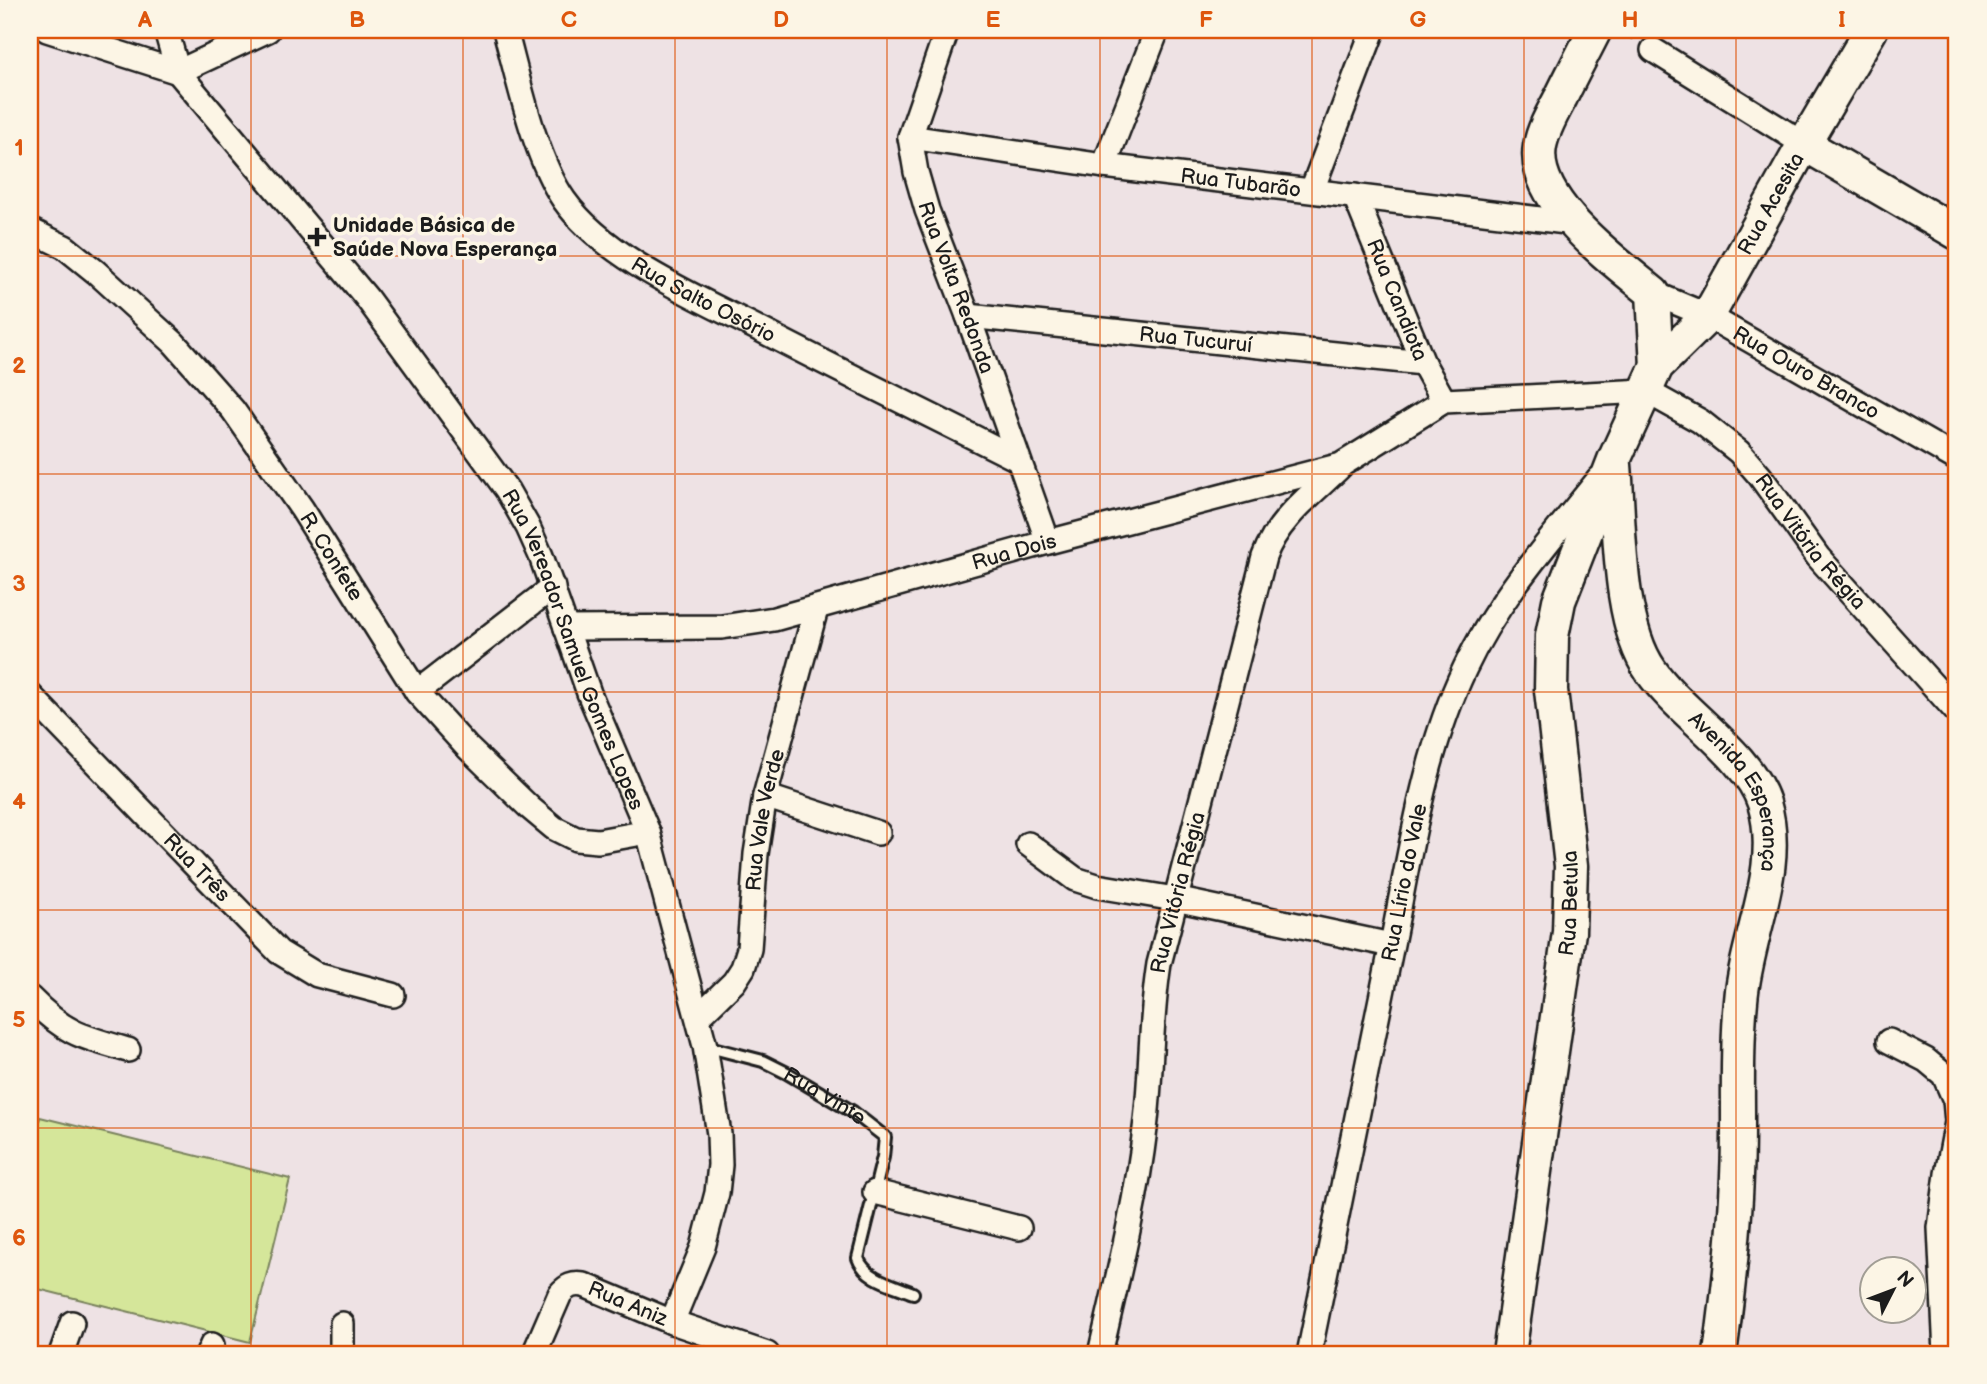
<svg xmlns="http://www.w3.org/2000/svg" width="1987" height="1384" viewBox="0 0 1987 1384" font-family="'Balsamiq Sans',sans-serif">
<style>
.green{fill:#d5e69a;stroke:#78815b;stroke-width:2}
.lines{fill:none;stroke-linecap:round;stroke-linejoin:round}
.lane-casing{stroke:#1c1c1c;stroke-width:16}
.street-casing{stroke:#1c1c1c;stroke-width:28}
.secondary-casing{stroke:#1c1c1c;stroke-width:37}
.path{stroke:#1c1c1c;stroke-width:3.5;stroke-dasharray:2 5;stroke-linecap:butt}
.lane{stroke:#fcf5e5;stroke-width:10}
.street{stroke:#fcf5e5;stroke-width:23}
.secondary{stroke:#fcf5e5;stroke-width:32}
.grid{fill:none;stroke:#de560d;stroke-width:2;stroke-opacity:0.55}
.poi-dot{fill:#1c1c1c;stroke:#fcf5e5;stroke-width:2.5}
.labels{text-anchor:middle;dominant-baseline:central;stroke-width:7;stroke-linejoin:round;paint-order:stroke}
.street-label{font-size:21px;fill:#1c1c1c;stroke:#fcf5e5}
.poi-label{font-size:21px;font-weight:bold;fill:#1c1c1c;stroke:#fcf5e5;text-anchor:start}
.neatline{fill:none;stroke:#de560d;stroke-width:2.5}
.grid-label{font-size:23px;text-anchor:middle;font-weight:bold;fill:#de560d}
</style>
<rect width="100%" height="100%" fill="#eee2e4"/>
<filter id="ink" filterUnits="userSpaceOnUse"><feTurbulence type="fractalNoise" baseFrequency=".0143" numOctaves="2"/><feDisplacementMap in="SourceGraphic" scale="14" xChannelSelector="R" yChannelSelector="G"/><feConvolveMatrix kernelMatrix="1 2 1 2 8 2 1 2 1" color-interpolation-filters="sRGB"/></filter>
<g filter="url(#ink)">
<path class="green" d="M40 1117 290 1179 250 1342 30 1287V1159Z"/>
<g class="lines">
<g class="lane-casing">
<g id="lane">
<path id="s1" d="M705 1046 763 1061 787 1073 853 1112 885 1137 883 1157 858 1258C865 1279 894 1285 913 1293"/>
</g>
</g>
<g class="street-casing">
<g id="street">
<path d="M47 30 178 72"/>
<path id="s2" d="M166 30 178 72 366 297 507 490 528 527 541 556 589 693 648 832 705 1046 719 1134 720 1165 717 1193 703 1247 672 1322"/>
<path id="s3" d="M505 30C519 81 534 156 564 200 606 259 697 297 761 330 846 374 932 416 1017 459"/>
<path id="s4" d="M947 30 910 137 916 172 927 210 968 316 1048 542"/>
<path d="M1653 50 1804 144"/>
<path d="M178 72 268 30"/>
<path id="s5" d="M910 137 1104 166 1574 223"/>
<path d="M1104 166 1157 30"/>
<path d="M1312 190 1373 30"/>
<path id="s6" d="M1355 196 1423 363 1444 401"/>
<path id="s7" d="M30 230 65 247 96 272 174 343 233 410 302 509 417 692 466 746 530 808 554 828 576 839 598 841 648 832"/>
<path id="s8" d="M1653 293 1708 316 1957 459"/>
<path id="s9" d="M968 316 1423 363"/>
<path id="s10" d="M566 628 722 627 774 619 1048 542 1341 465 1444 401 1646 391 1700 421 1739 452 1760 476 1818 557 1957 712"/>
<path d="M417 692 553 587"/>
<path id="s11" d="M30 695 279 952 317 975 393 995"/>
<path d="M765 796 878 833"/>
<path d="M1028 844 1075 879 1097 886 1175 899 1391 945"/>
<path d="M30 998C64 1033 82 1037 128 1050"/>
<path id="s12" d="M698 1017 734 982 743 968 749 949 756 854 765 796 816 609"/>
<path d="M1889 1041 1926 1060 1944 1075 1955 1100 1957 1122 1947 1174 1940 1228 1946 1354"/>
<path d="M875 1192 1019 1228"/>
<path d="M61 1354 72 1323"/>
<path d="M208 1354 212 1345"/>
<path d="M342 1354V1324"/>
<path id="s13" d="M534 1354 560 1294C567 1286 573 1283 584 1285L672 1322 767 1354"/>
<path id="s14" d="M1100 1354C1117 1280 1136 1205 1145 1129 1152 1074 1150 1019 1159 964L1264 557C1277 520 1312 494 1339 468"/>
<path id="s15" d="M1309 1354C1336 1219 1363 1084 1391 949 1410 855 1423 756 1465 668 1498 598 1551 539 1599 479"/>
</g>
</g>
<g class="secondary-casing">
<g id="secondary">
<path d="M1595 30C1584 52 1572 74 1561 97 1553 112 1543 129 1540 146 1530 201 1616 262 1653 293L1657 366"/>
<path d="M1804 144 1957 233"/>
<path id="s16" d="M1615 465C1620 524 1617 623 1651 671 1681 714 1748 754 1764 803 1784 869 1746 935 1741 1001 1735 1059 1740 1117 1737 1175 1735 1235 1728 1295 1720 1354"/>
<path id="s17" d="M1509 1354 1569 932 1571 866 1551 690 1552 636 1559 601 1614 460 1657 366 1708 316 1804 144 1871 30"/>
</g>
</g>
<path class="path" d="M1619 31 1637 41"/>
<use href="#lane" class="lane"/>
<use href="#street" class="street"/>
<use href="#secondary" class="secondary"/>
</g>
</g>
<path class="grid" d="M251 30V1354M463 30V1354M675 30V1354M887 30V1354M1100 30V1354M1312 30V1354M1524 30V1354M1736 30V1354M30 256H1957M30 474H1957M30 692H1957M30 910H1957M30 1128H1957"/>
<path class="poi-dot" d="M313.5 226.5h7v7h7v7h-7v7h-7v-7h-7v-7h7z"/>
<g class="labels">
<g class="street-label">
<text stroke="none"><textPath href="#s5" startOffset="334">Rua Tubarão</textPath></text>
<text stroke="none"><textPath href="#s17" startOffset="1214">Rua Acesita</textPath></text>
<text stroke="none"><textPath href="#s4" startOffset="271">Rua Volta Redonda</textPath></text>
<text stroke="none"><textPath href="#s3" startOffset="354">Rua Salto Osório</textPath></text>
<text stroke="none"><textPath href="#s6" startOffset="112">Rua Candiota</textPath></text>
<text stroke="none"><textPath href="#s9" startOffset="229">Rua Tucuruí</textPath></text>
<text stroke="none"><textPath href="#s8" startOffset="173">Rua Ouro Branco</textPath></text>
<text stroke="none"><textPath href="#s10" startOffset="1346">Rua Vitória Régia</textPath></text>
<text stroke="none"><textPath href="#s10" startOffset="458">Rua Dois</textPath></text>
<text stroke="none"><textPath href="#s7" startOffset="450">R. Confete</textPath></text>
<text stroke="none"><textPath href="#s2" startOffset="749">Rua Vereador Samuel Gomes Lopes</textPath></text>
<text stroke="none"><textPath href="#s16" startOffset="364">Avenida Esperança</textPath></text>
<text stroke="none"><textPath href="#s12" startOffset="217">Rua Vale Verde</textPath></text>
<text stroke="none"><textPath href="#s11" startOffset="240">Rua Três</textPath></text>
<text stroke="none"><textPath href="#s15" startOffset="481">Rua Lírio do Vale</textPath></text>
<text stroke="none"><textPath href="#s14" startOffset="469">Rua Vitória Régia</textPath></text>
<text stroke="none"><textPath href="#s17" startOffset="455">Rua Betula</textPath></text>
<text stroke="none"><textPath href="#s1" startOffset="131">Rua Vinte</textPath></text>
<text stroke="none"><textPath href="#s13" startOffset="140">Rua Aniz</textPath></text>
</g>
<g class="poi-label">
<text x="333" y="225">Unidade Básica de<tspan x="333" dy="24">Saúde Nova Esperança</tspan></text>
</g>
</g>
<rect width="1987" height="1384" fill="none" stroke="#fcf5e5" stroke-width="77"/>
<g transform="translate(1893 1290) rotate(48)"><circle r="33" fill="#fcf5e5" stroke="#a29e95" stroke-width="2"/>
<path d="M0-5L12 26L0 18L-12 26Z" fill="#1c1c1c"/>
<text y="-10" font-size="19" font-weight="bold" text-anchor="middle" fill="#1c1c1c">N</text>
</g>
<rect x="38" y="38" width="1910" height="1308" class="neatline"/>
<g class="grid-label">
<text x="145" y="27">A</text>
<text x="357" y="27">B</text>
<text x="569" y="27">C</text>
<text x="781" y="27">D</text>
<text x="993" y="27">E</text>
<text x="1206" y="27">F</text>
<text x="1418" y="27">G</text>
<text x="1630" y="27">H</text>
<text x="1842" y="27">I</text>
<text x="19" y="155">1</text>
<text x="19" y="373">2</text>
<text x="19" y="591">3</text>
<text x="19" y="809">4</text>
<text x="19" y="1027">5</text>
<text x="19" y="1245">6</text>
</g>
</svg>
